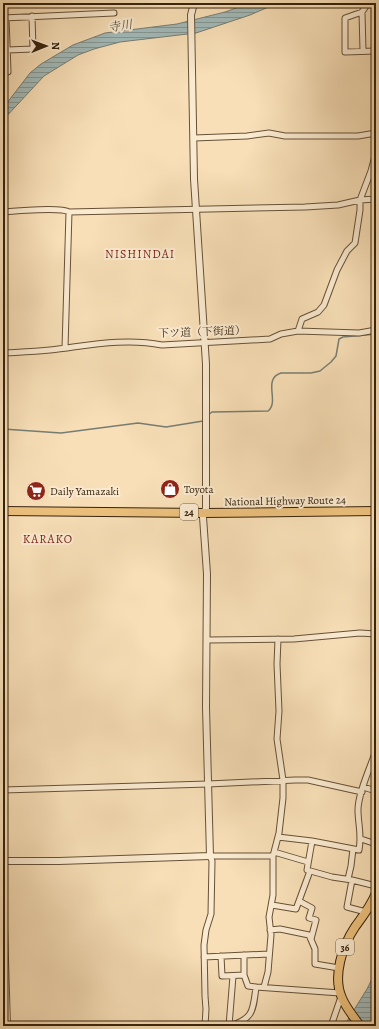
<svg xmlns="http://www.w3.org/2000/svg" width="379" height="1029" viewBox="0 0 379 1029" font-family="Alegreya,'Noto Serif JP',serif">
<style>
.water{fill:url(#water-rules);stroke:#777d74}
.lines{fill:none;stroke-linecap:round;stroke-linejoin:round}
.stream{stroke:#777d74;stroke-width:1.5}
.minor-casing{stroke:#665137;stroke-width:7}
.tertiary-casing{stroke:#665137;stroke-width:8}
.primary-casing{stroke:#36220c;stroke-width:10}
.trunk-casing{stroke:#36220c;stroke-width:10}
.minor{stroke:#faead0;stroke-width:5}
.tertiary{stroke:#faead0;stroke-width:6}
.primary{stroke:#ecc07c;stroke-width:8}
.trunk{stroke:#ecc07c;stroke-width:8}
.labels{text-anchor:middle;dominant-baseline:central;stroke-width:4;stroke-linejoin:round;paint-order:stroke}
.shield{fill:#faead0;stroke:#715e47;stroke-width:1}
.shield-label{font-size:10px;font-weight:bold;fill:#36220c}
.street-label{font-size:11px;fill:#36220c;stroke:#faead0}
.poi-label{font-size:11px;fill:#36220c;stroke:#faead0;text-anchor:start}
.water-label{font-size:12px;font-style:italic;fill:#565040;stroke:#faead0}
.neighbourhood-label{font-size:12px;letter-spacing:1px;fill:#7a1f14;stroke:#faead0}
</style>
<defs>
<pattern id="water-rules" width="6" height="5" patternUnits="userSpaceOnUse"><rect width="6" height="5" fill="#a2bab9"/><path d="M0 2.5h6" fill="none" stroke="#859795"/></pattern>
</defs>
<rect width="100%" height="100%" fill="#f8dfb7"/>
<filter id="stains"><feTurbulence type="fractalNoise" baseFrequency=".005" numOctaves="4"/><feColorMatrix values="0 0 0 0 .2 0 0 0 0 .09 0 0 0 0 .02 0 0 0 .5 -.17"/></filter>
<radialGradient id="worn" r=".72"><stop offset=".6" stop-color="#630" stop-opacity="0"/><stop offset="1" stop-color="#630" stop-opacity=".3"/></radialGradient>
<path class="water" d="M250 3H278L250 15 196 33 120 42 94 49 78 55 44 76 3 120V108L30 73 41 64 73 45 105 33 177 24 225 12Z
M376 971V1026H344L367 989Z"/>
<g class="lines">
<path class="stream" d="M208 415 212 412 268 411C280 402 262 379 281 373H311L320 371 331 362 336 356 339 339 343 337 376 334
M3 429 61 433 138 423 166 427 203 421"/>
<g class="minor-casing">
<path id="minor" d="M362 12 345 18V52L376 51
M3 18 114 13
M6 18 8 72
M7 50 33 49 32 16
M363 51 362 12 368 3
M194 138 247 136 269 133 285 136H358L376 133
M3 212C14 211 62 207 69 212L305 207 338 205 360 200 376 199
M298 331 302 319 318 312 324 305 337 270 347 251 355 243 360 210V200L371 171 376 152
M65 348 69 212
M3 353C26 352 50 351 73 347 102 343 132 339 162 345L270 339 281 334 298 331 359 333 376 330
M3 472 4 492 3 519
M207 640 294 639 360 633 376 634
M363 787 376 791
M3 790 208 784 295 780H308L362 792
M278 837 312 841 359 850C362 834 358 824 358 810 358 793 371 766 376 750
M361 839 376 844
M312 841 307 870 332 877 352 880 376 886
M274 852 308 862
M348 879 351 866 353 849
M352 880 347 907 366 912
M299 901 312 908 309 918 316 920 311 939
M272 905 296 909 310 871
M270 930 280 929 309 935 315 949V964L339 968
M244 955V975L248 986 256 987
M221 956 222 976 244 975
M204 957 269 954
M264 987 268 972 271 935 269 917 273 895V856L279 833 283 798V780L277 739 279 711 277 664 278 639
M205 1026 206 1009 205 996 204 945 206 930 211 914 212 861 210 856H273
M229 1026C254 1019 253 1010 256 987L340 993
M229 1026 233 976
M331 1026 341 997"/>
</g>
<g class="tertiary-casing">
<path id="tertiary" d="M3 861H59L210 856 206 707 207 574 203 517 206 508V364L194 179 191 15 194 3
M3 893 7 1026"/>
</g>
<g class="primary-casing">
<path id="primary" d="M360 1026C354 1017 346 1008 342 998 332 976 343 945 355 927 363 916 371 906 376 893"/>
</g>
<g class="trunk-casing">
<path id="trunk" d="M3 511 204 513 376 511"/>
</g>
<use href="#minor" class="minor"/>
<use href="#tertiary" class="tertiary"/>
<use href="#primary" class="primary"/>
<use href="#trunk" class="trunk"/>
</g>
<defs>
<g id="shop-disc" transform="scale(1)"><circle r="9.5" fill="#8f2418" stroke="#faead0"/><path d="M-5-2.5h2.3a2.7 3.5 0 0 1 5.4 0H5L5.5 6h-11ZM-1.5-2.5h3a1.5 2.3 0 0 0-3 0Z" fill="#fff"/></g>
<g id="supermarket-disc" transform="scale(1)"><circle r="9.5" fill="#8f2418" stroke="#faead0"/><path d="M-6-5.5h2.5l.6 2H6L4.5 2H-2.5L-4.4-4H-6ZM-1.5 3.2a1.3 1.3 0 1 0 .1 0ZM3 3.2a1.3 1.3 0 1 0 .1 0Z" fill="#fff"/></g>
</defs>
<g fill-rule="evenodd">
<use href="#shop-disc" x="170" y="489"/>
<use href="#supermarket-disc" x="36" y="491"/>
</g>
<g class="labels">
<g class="shield">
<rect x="180" y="504" width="18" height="16" rx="3"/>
<rect x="336" y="939" width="18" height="16" rx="3"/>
</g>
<g class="shield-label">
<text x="189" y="512">24</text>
<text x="345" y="947">36</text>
</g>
<g class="street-label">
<text transform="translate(202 332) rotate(-2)">下ツ道（下街道）</text>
<text transform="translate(285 501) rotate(-1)">National Highway Route 24</text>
</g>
<g class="poi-label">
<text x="184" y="489">Toyota</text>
<text x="50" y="491">Daily Yamazaki</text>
</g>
<g class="water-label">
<text transform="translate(120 26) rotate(-9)">寺川</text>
</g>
<g class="neighbourhood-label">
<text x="140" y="254">NISHINDAI</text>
<text x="48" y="539">KARAKO</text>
</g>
</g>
<rect width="379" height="1029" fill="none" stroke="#f8dfb7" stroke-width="16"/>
<rect x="4" y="4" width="371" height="1021" fill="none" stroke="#36220c" stroke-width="2"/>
<rect x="8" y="8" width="363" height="1013" fill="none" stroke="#36220c"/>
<g transform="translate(46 46) rotate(89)" stroke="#faead0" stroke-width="3" paint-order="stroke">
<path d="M0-3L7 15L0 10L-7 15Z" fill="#36220c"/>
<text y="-6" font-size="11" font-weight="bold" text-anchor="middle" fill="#36220c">N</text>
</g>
<rect width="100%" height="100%" filter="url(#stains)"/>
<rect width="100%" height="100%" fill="url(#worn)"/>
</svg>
